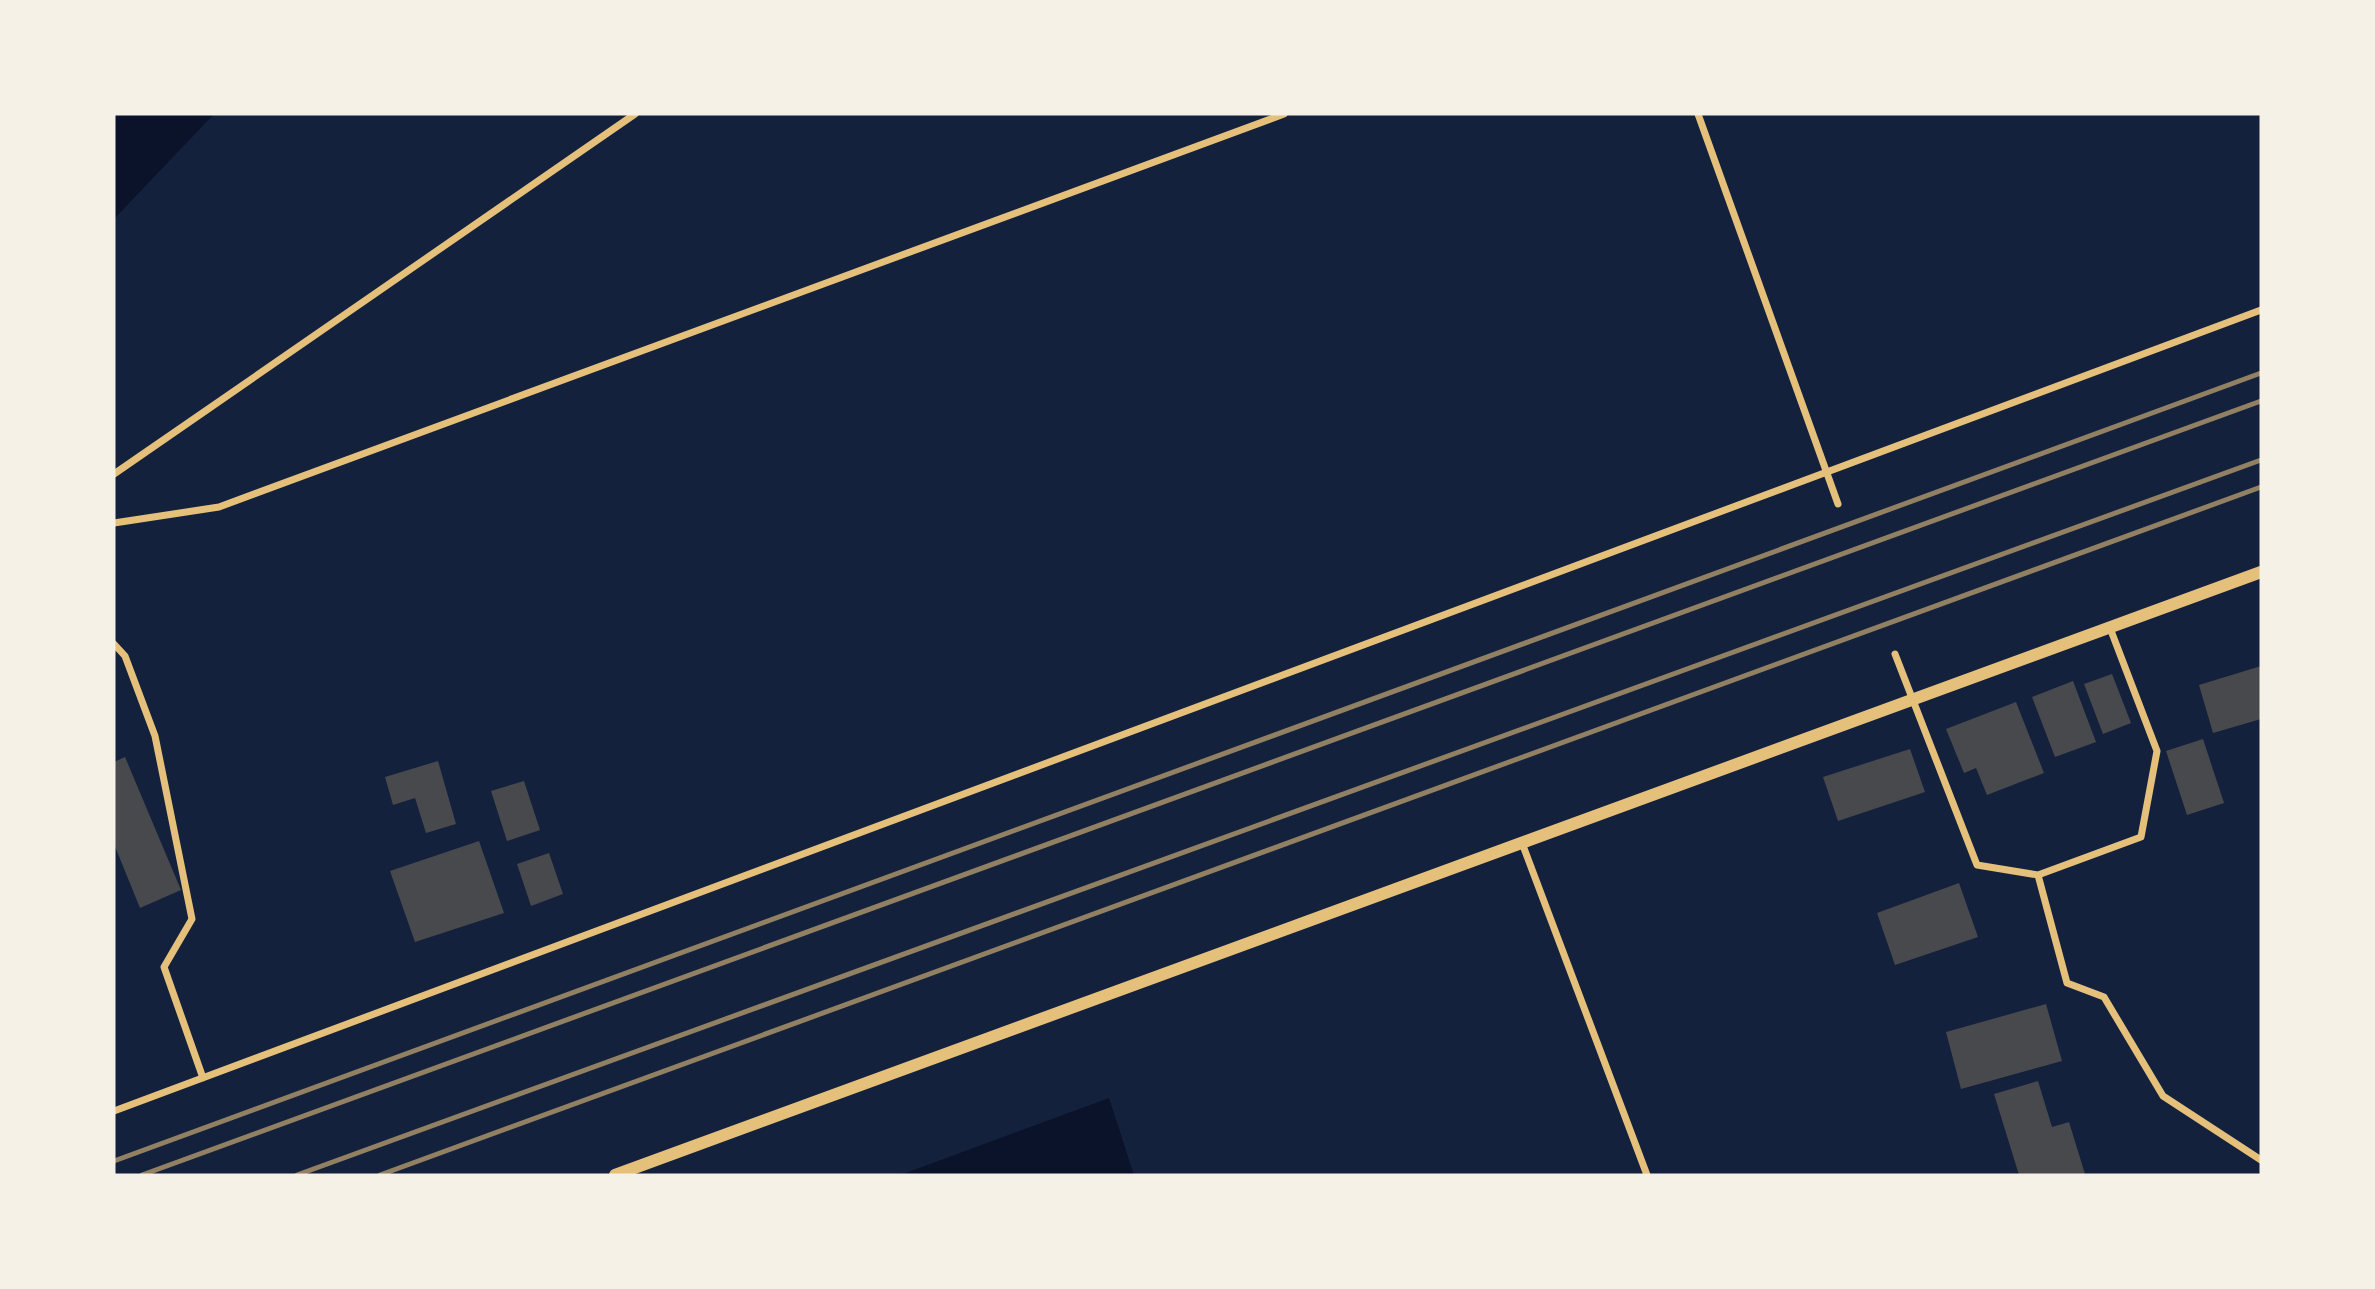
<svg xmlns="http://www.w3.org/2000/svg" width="2375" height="1289" viewBox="0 0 2375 1289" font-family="Literata,serif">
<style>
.water{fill:#0b132b}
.building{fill:#48494c}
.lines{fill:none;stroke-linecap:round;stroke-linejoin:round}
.minor{stroke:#e5c07b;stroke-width:7}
.tertiary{stroke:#e5c07b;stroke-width:12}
.rail{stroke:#918062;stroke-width:5}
</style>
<rect width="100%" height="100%" fill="#14213d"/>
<path class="water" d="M114 114H214L114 219Z
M1109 1098 1134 1175H900Z"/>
<path class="building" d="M2261 666V719L2213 733 2199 685Z
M2112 674 2131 723 2103 734 2084 684Z
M2073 681 2096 742 2055 757 2032 697Z
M2016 702 2044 773 1987 795 1976 768 1964 773 1946 729Z
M2203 739 2224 803 2187 815 2166 751Z
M1910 749 1925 792 1838 821 1823 777Z
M125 757 181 890 140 908 114 844V762Z
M438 761 456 824 426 833 415 798 393 805 385 777Z
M524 781 540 830 507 841 491 791Z
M479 841 504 913 415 942 390 871Z
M549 853 563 894 531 906 517 864Z
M1959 883 1978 937 1895 965 1877 913Z
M2046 1004 2062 1061 1961 1089 1946 1032Z
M2038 1081 2052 1127 2069 1122 2085 1174 2019 1175 1994 1094Z"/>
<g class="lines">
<path class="minor" d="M1698 114 1838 504
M114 474 635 114
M114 523 219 507 1284 114
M114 644 125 656 155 736 192 919 164 967 203 1078
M1895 654 1977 865 2038 875 2141 837 2157 751 2110 628
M1522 843 1647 1175
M2038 875 2067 983 2104 997 2163 1096 2261 1160
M114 1111 2261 310"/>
<path class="tertiary" d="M615 1175 2261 572"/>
<path class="rail" d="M114 1161 2261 373
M142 1175 2261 401
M297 1175 2261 460
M380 1175 2261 487"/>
</g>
<rect width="2375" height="1289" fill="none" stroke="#f6f1e7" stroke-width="231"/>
</svg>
